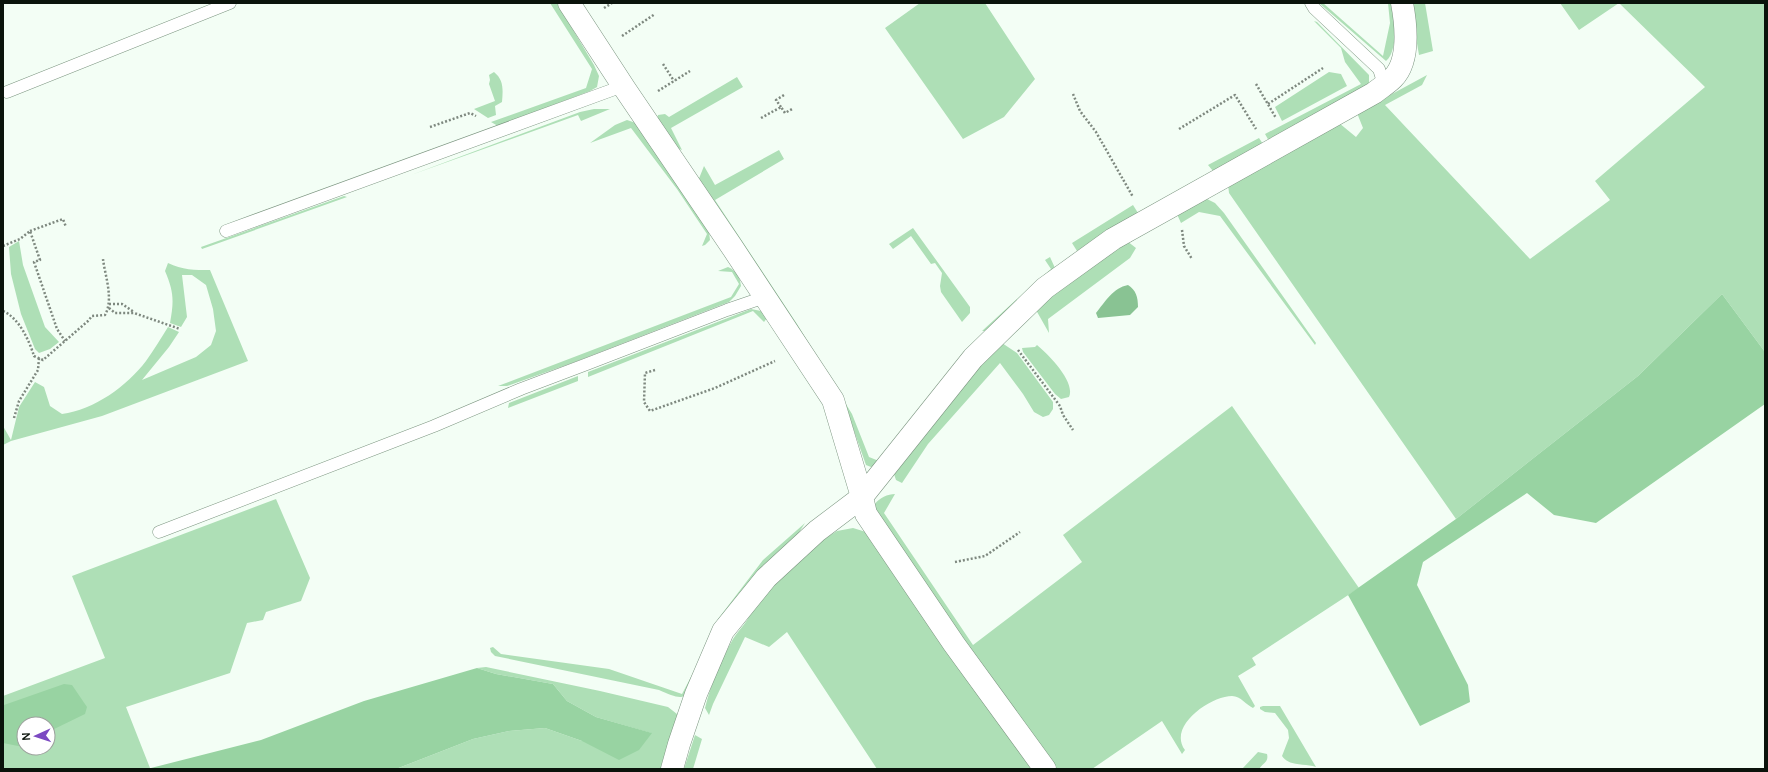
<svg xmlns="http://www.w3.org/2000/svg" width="1768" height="772" viewBox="0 0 1768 772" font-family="Manrope,sans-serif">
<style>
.green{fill:#aedfb6;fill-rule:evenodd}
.forest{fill:#98d3a2}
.water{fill:#89c393}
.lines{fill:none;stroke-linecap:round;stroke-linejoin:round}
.lane-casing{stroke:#7c9580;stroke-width:13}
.street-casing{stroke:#7c9580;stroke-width:23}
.path{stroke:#7e887f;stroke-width:2.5;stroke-dasharray:2 2;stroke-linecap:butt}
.lane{stroke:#fff;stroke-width:12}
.street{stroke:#fff;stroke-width:22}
</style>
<rect width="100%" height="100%" fill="#f3fef5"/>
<path class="green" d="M550 3H557L594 65 599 76 597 87 590 91 498 126 491 122 586 88 592 69Z
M920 3H985L1035 79 1004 117 963 139 885 28Z
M1319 3H1323L1383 56 1390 23 1388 3H1394C1395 17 1398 52 1386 61Z
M1410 3H1425L1433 51 1419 55Z
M1560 3H1765V352L1722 294 1638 376 1456 519 1229 193 1228 184 1339 123 1356 137 1363 128 1357 113 1427 75 1422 85 1385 105 1530 259 1610 200 1595 181 1705 87 1619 3 1579 30Z
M1314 21 1317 22 1369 75V85L1269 141 1265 134 1361 84 1345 62 1341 48Z
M494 72C504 80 503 90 502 102L495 106 496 115 488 118 474 109 495 101 489 84 490 80 489 75Z
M1329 72 1341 74 1347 86 1282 121 1275 107Z
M737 77 743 87 671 128 682 150 672 146 656 124 658 115 665 114 669 117Z
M594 109H610L581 121 578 115 411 175 580 112Z
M627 120 636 123 709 232 710 240 705 245 702 246 707 234 677 189 631 128 590 143 615 125Z
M1259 138 1263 144 1213 171 1208 165Z
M779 150 784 159 715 200 797 324 852 414 869 457 879 461 876 466 871 467 866 465 846 408 698 181 704 166 715 185Z
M344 196 347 197 202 249 201 247Z
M1207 199 1215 203 1224 213 1316 343 1315 345 1220 216 1199 212 1181 223 1176 212Z
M1133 205 1138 213 1077 251 1072 243Z
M913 228 970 307V313L962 322 941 292 940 286 942 273 935 263 931 264 911 236 893 249 889 244Z
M19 241 23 265 45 327 59 342 50 349 39 353 35 349 21 314 11 274 9 247Z
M1127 241 1136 248 1130 258 1048 319 1049 333 1036 310 1061 289Z
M1050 257 1055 268 986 331H982L1029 288 1051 269 1045 260Z
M168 263C182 270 195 270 210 270L248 361 102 416 11 441 3 445V426L11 440 19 407 35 382 44 387 50 406 62 414C94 410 127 386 146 361 154 350 161 338 168 327L179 332 169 347 142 380 196 357 211 345 216 331 213 309 206 285 192 275H182L187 317 181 327 170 323C174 301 174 292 165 271Z
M728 267C737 271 740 277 741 286L735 296 729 302 572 363 507 386H498L731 297 739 284 732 272 718 271Z
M751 309 761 311 767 318 764 322 753 311 588 377V372Z
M1002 343 1017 353 1053 402V409L1049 415 1043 417 1034 412 1023 394 1000 363 928 444 902 483 896 480 894 474 979 366Z
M1037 345C1048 354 1076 382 1069 397L1061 399 1055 394 1023 352 1022 348 1035 347Z
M578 376V381L508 408 509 403Z
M1232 406 1359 588 1252 658 1256 665 1238 676 1255 706 1253 708C1246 705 1241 696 1232 696 1211 696 1167 726 1185 750L1182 754 1162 721 1092 769H1055L877 515 875 504C879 498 888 494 895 494L884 513 973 645 1082 562 1063 535Z
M276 499 310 578 301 601 266 612 263 620 247 623 230 673 126 707 150 768 3 769V696L105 658 72 576ZM24 724H48V748H24Z
M805 523 798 534 706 645 718 619 763 560Z
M853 528 866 532 1035 769H877L787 632 769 647 745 637 713 704 709 715 705 708C711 684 721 660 733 639 740 628 751 619 752 607L810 548 837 531Z
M493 647 501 654 609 669 682 694 692 675C689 704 680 699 659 690L495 656 491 652 490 648Z
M486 667 600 691 668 707 677 714 678 721 664 769H396L473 739 509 731 545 728 582 741 651 733 596 717 567 701 553 684 496 674 477 668Z
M1263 706H1280L1316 767C1305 763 1289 767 1282 756L1289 738 1288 730 1275 713 1265 712 1260 709V707Z
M695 735 702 739 693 769H684Z
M1258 752 1267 754C1269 762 1263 763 1259 769H1242Z"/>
<path class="forest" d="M1722 294 1765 352V404L1596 523 1554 515 1527 493 1423 562 1417 585 1468 685 1470 702 1420 726 1348 595 1456 519 1638 376Z
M477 668 496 674 553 684 567 701 596 717 652 733 639 750 619 760 582 741 545 728 509 731 473 739 396 769H147L261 740 364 701Z
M64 684 72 685 87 707 85 714 48 732V724H24V744L18 746 3 743 4 705Z"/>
<path class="water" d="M1128 285C1136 290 1138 297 1138 307L1130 315 1098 318 1096 313C1105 302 1113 288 1128 285Z"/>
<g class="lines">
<g class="lane-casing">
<path id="lane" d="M1311 3 1314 8 1379 69 1384 85
M7 92 230 3
M226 231 623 86
M159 532 434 426 521 389 587 364 727 310 765 297"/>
</g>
<g class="street-casing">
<path id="street" d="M569 3 625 89 732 247 833 400 862 497 866 514 954 644 1045 769
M672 769 679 744 696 694 723 631 766 578 817 531 862 497 973 358 1045 288 1113 239 1374 93C1380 88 1387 84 1393 78 1410 61 1406 24 1402 3"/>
</g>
<path class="path" d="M604 8 612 3
M622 36 655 14
M663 64 674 81
M1256 84 1276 118
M658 91 690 71
M1073 94 1080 111 1096 132 1133 197
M1268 104 1323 68
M781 107 776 100 784 95
M761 118 781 107 785 113 792 109
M430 127 470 113 476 116
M1179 129 1235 95 1256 129
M1182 230 1184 246 1192 259
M30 231 63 219 66 227
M3 246 20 239 30 231 40 260 34 262 57 329 65 341
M109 304H122L134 312
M109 308 115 313H134L180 329
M3 311C19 318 29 340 34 356L43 360 88 321 92 316 105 315C114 299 105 276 103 259
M1018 350 1060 406 1063 415 1073 430
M655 370 645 373 644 402 650 411 715 388 775 361
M14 418 19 401 38 370 39 358
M955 562 985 556 1020 532"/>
<use href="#lane" class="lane"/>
<use href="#street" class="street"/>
</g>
<rect width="1768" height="772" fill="none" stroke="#0a130b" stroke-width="8"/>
<g transform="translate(36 736) rotate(267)"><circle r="19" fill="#ffffff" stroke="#9da19d"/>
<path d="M0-3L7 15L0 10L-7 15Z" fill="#7c4ac2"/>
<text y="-6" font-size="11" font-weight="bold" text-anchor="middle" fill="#0a130b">N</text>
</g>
</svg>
